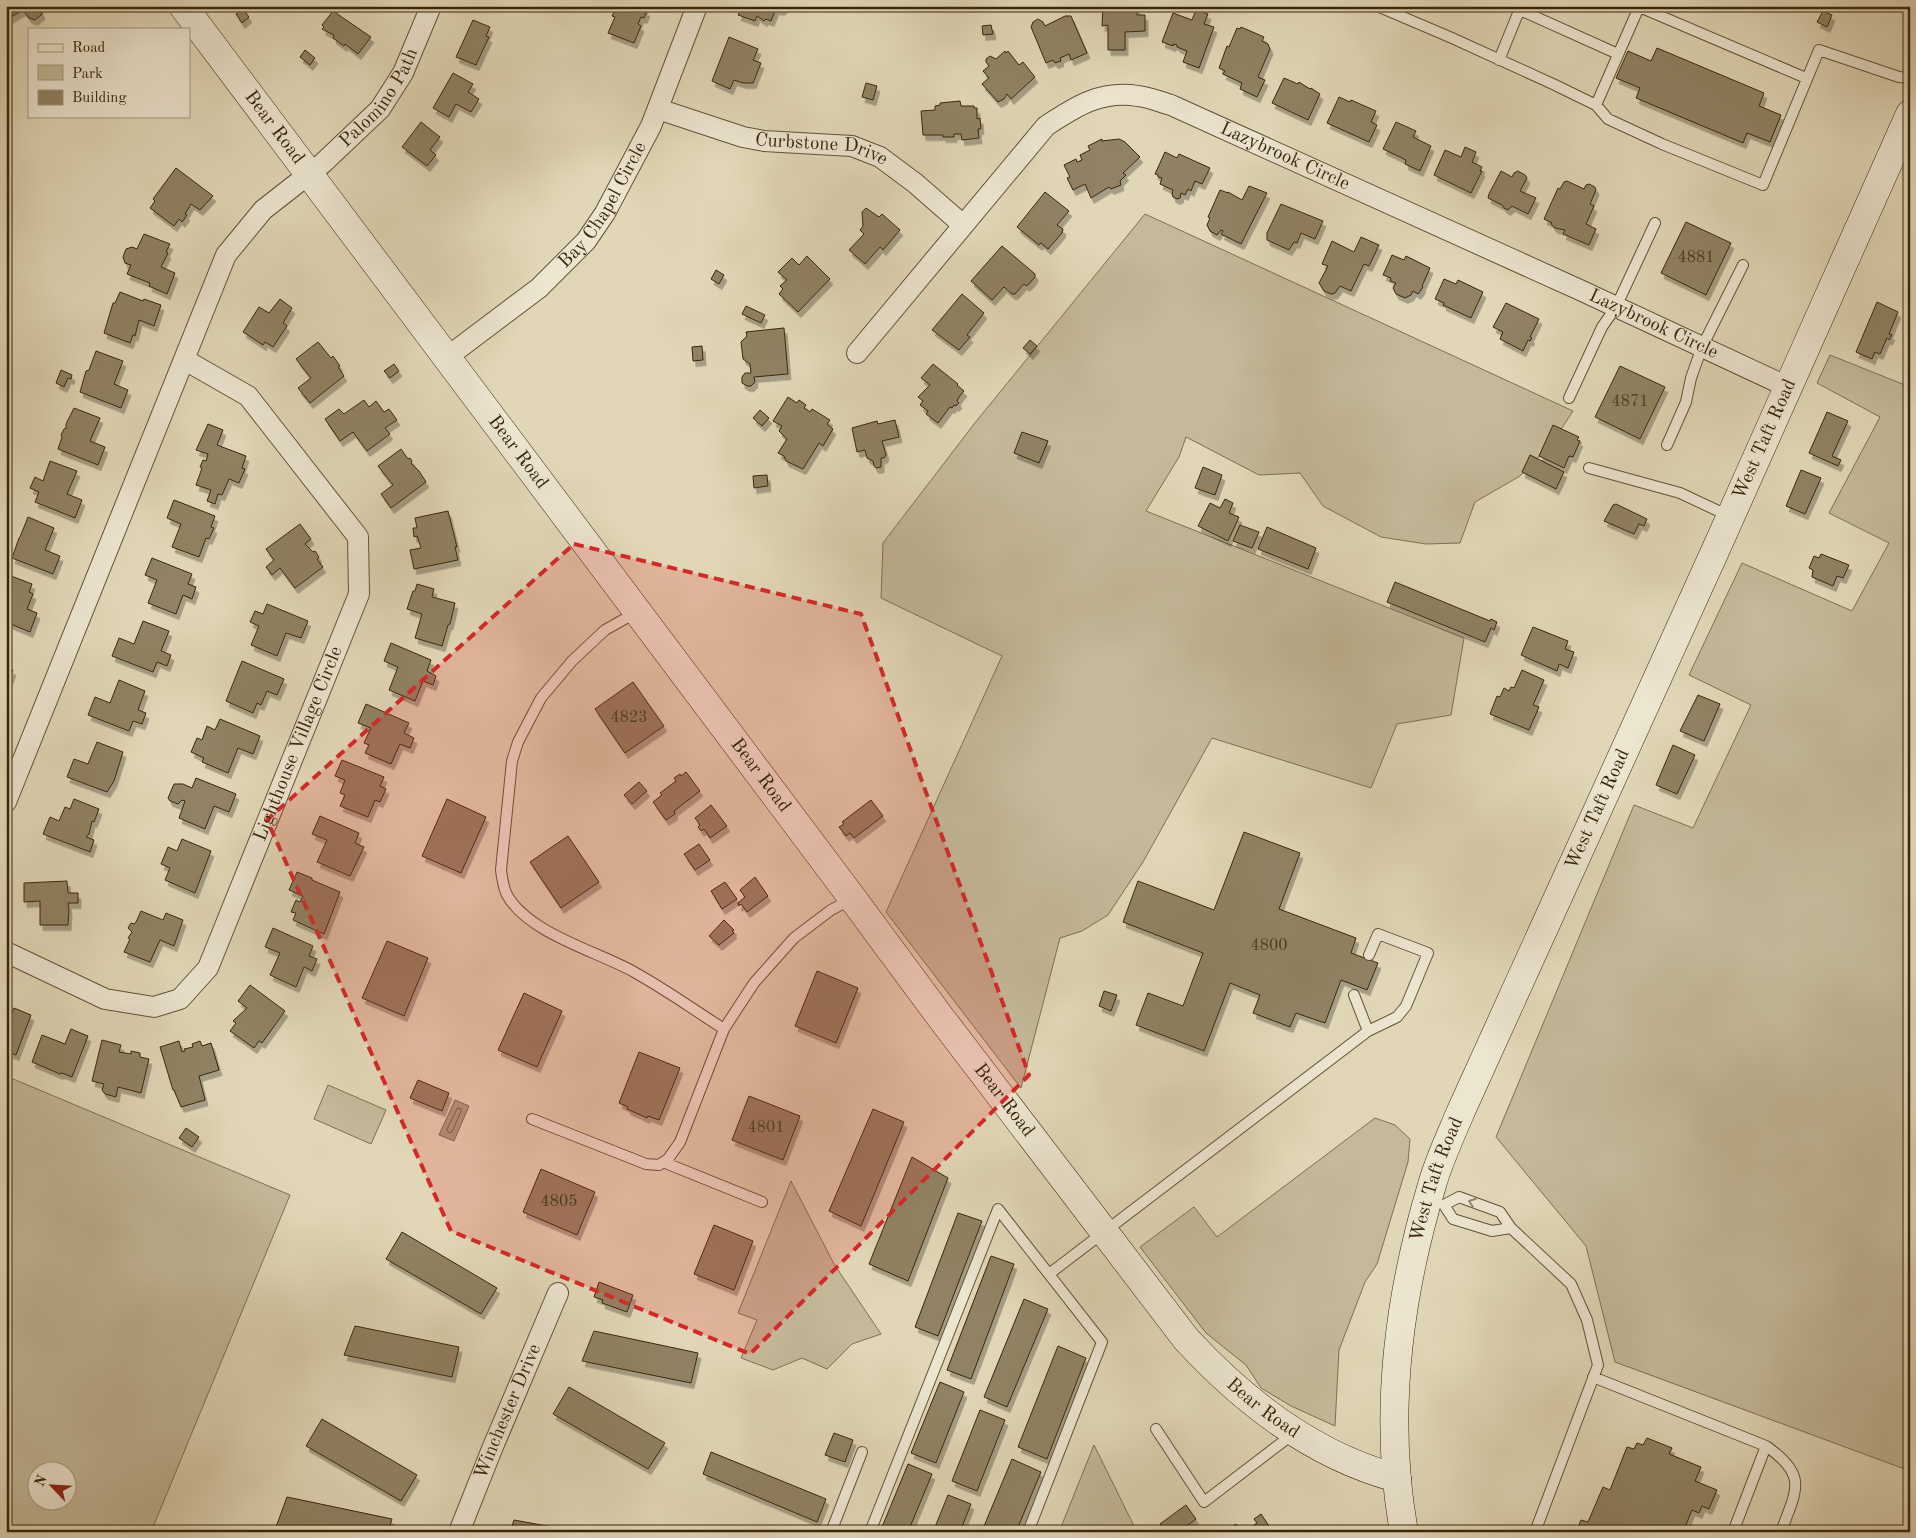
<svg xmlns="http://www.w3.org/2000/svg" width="1916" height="1538" viewBox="0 0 1916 1538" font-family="'Old Standard TT',serif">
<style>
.green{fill:#c4b99a;stroke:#7e7052;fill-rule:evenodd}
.water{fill:#a89b7d;stroke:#7c6c4f}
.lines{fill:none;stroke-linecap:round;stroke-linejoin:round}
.shore{stroke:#706044;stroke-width:1}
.building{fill:#908264;stroke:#39260b;filter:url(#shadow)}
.lane-casing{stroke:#635236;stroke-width:12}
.street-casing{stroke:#635236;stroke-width:22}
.secondary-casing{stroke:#39260b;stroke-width:29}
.lane{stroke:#ece5d0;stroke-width:10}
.street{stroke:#ece5d0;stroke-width:20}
.secondary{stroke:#ece5d0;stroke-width:28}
.oneway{stroke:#92866e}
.marked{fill:#d62828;fill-opacity:0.2;stroke:#d62828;stroke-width:4;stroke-dasharray:10 6;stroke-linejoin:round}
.labels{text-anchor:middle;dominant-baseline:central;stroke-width:5;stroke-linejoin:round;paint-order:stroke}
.number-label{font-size:16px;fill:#4f3d21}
.street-label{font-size:19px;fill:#39260b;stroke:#ece5d0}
</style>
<defs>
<filter id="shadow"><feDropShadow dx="3" dy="5.5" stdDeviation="0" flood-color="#0004"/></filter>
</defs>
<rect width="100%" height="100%" fill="#e1d7b7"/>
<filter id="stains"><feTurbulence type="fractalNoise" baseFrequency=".004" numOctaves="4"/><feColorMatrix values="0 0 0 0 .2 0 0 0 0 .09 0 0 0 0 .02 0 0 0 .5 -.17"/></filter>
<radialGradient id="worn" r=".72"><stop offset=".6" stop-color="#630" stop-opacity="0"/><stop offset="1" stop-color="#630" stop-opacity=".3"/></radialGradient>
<path class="green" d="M1145 214 1573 411 1552 443 1520 476 1475 502 1460 543 1426 544 1381 537 1323 506 1300 473 1259 475 1186 437 1179 457 1146 511 1464 638 1451 715 1397 724 1371 788 1212 738 1143 862 1108 915 1082 931 1060 938 1021 1088 886 912 1002 656 881 598 883 543 974 424Z
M1830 355 1910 387V1471L1615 1362 1586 1246 1496 1137 1634 805 1693 828 1751 705 1689 675 1742 563 1852 611 1889 543 1829 513 1880 417 1817 383Z
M6 1076 290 1195 151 1532H6ZM38 1470H68V1500H38Z
M328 1085 386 1110 371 1144 314 1119Z
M1375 1118 1395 1125 1410 1139 1408 1162 1377 1264 1365 1282 1339 1350 1335 1426 1291 1406 1261 1388 1246 1365 1206 1333 1140 1247 1194 1207 1217 1237Z
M791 1181 834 1264 881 1334 852 1344 827 1369 802 1358 773 1370 741 1358 757 1320 738 1313Z
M1094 1445 1137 1532H1059Z"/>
<path class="water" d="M455 1100 469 1106 454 1141 439 1135Z"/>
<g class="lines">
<path class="shore" d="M458 1108 461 1109V1111L452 1132 449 1133 447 1130Z"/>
</g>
<path class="building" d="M6 6H39L42 14 35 20 29 18 23 10 6 20Z
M617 6H645L644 10 647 11 644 18 641 17 638 24 641 26 634 43 608 33 615 17 612 16Z
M742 6H786L781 10 776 9 771 21 766 19 764 21 757 16 755 21 738 15Z
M1103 6H1137V15H1145V31L1125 32V50H1108V25L1102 26Z
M243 9 249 17 242 23 236 14Z
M1196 10 1208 14 1204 24 1214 27 1199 68 1183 62 1187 51 1177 47V45L1173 44V46L1162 42 1173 13 1192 20Z
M333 11 371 37 358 54 345 44 344 46 333 38 334 35 322 29 324 27 322 25Z
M1823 11 1832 15 1827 27 1817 22Z
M1065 16H1071L1087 53 1071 60 1069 54 1060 58 1061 61 1055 63 1053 60 1046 63 1031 27 1033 22 1038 19 1043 22 1045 26Z
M473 20 490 27 486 36 489 37 476 65 456 57Z
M991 25 993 34 983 35 982 26Z
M1241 27 1264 37 1262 41 1268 44 1270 49 1258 77 1265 80 1257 97 1240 89 1242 83 1223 74 1225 71 1219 68 1227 46 1229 47 1237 28 1240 29Z
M729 37 758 49 753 60 761 63 753 83H743L734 80 730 89 712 81Z
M1657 48 1764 93 1759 106 1781 115 1770 142 1747 133 1743 143 1636 98 1640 88 1616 78 1628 51 1651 61Z
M305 50 315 58 310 65 300 57Z
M1005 51 1006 53 1008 51 1019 65 1023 62 1035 77 1011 99 1007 94 1004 99 998 102 982 84 989 78 983 71 989 66 986 62V59L990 56 996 59Z
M453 73 473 84 468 92 479 99 471 112 456 104 449 117 433 108Z
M1284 78 1298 84 1299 82 1310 89 1311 88 1320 94 1308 120 1272 103Z
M866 83 877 86 873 100 862 97Z
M1339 97 1350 102 1351 100 1376 111 1371 122 1377 125 1369 142 1327 123Z
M960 101 961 106H974V108H977V119L980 118 981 129H978L979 138 962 140 961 134H954V137H943V135H923L921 111 935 110V106L940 105V103Z
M421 122 440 137 430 150 436 155 427 166 402 147Z
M1396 122 1416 131 1413 137 1431 146 1420 171 1405 164 1406 160 1383 149Z
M1102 139V141L1119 139 1125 142 1140 157 1123 173 1126 175 1120 181 1121 185 1111 189 1109 187 1091 198 1085 184 1073 190 1067 178 1070 177 1064 165 1076 159 1077 162 1082 160 1080 155 1090 150 1088 146Z
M1465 147 1476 152 1472 162 1482 167 1480 171H1482L1471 193 1434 175 1445 150 1461 157Z
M1165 152 1177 158 1179 154 1210 168 1202 184 1195 181 1191 191 1188 189 1185 195 1181 193 1180 198 1177 199 1173 197 1172 194 1173 190 1160 184 1162 178 1158 177V175L1155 174Z
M176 168 213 196 200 210 191 204 185 214 187 215 182 222 179 219 174 226 150 208 155 201 153 199Z
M1501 171 1512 177 1514 173 1518 171 1525 175 1527 178 1520 191 1536 198 1528 214 1512 206 1508 210 1504 208 1502 205 1488 198 1489 194Z
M1567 181 1584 189 1586 185 1589 184 1595 187 1596 190 1590 204 1594 206 1586 224 1596 229 1589 245 1563 234 1565 230 1555 228 1551 224 1552 223 1544 219 1558 188 1560 189 1564 182Z
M1249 186 1267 193 1241 244 1221 234 1223 231 1221 230 1217 235 1210 231 1207 225 1210 218 1208 217 1220 190 1228 193V192L1242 200Z
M1045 192 1069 211 1057 225 1063 229 1062 233 1048 249 1041 243 1039 245 1017 227Z
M1281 204 1323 221 1315 239 1301 233 1297 243 1294 242 1289 250 1267 240V233Z
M866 208 879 217 882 214 900 230 883 250 880 247 865 264 849 250 864 234 860 230 863 226 862 212Z
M1686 222 1731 243 1706 295 1661 273Z
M144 234 170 244 166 252 168 253 161 267 175 273 167 294 149 286 150 283 127 274 131 265 125 263 123 257 126 249 132 247 137 249Z
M1361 237 1379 245 1369 266 1364 264 1351 291 1340 286 1335 293 1331 294 1324 291 1319 283 1328 266 1322 264 1332 241 1354 252Z
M1002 246 1035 274V277L1029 284 1026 286 1024 284 1015 294H1012L1004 287 992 300 971 281Z
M1392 255 1404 260 1406 256 1430 268 1422 286 1423 287 1418 294 1413 291 1411 295 1405 298 1396 294 1393 288 1396 283 1390 281 1391 278 1383 275Z
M807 256 830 279 798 312 779 294 783 289 780 286 787 280 778 272 792 258 799 265Z
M716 270 724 275 719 284 711 279Z
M1444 279 1456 284 1458 280 1483 292 1471 318 1443 305 1444 303 1435 299Z
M120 292 143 301 144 299 161 305 154 326 139 320 135 336 133 335 130 343 104 333 113 303H115Z
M962 294 984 313 967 335 970 337 959 350 932 330Z
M280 299 292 308 283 323 287 326 273 347 265 342 263 345 243 332 259 307 269 313Z
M1877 302 1898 312 1889 334 1892 335 1889 340 1887 338 1880 354 1875 352 1872 359 1856 352Z
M1506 303 1539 319 1530 337 1532 338 1530 341 1528 340 1523 351 1500 339 1503 332 1493 327Z
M746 306 765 315 761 323 742 314Z
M784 328 788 374 754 377 755 382 751 386H747L742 383V377L745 373H751L750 364 743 359 741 342 747 336 746 332Z
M1030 340 1037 346 1030 354 1023 348Z
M318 342 331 358 333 356 340 366 338 367 344 376 310 403 298 388 311 378 296 359Z
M702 346 703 360 693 361 692 347Z
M96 351 123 361 114 384 128 390 121 408 80 392 86 371 89 370Z
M394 364 399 371 390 378 384 371Z
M933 364 958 384 957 385 964 391 959 397 957 401 959 403 956 406 954 405 952 408 950 407 938 423 926 414 928 411 920 405 923 401 918 397 930 385 921 378Z
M1620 366 1665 387 1640 439 1595 417Z
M61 370 72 375 71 379 68 378 64 387 56 383Z
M788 397 797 403 799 400 806 405 804 408 810 412 812 409 830 420 827 424 833 429 823 446 819 443 803 469 786 461 784 456 778 453 787 439 779 431 782 426 773 421Z
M364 400 369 407 376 401 384 412 389 409 397 420 385 428 390 434 367 451 353 432 340 441 325 419 339 409 344 414Z
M74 408 100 418 90 441 105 447 98 465 58 449 62 437 61 435 64 429 66 428V424Z
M760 410 769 418 762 426 753 418Z
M1827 412 1848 421 1832 456 1841 460 1838 466 1809 453Z
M895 420 899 437 882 441 886 455 884 458H881V467L876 468 874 466 873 461 867 458 865 450 857 452 852 428 877 421 878 424Z
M208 424 223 430 217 445 246 456 242 468 245 469 239 483 229 479 222 495 218 494 215 504 207 501 211 490 196 485 202 468 200 467 203 460 206 461 208 454 196 450Z
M1553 425 1579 437 1577 440 1580 441 1573 457 1569 456 1564 468 1539 456Z
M1022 432 1048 441 1039 463 1014 453Z
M401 449 408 459 410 458 412 461 411 463 419 471 426 482 391 508 381 494 393 485 378 466Z
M1530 455 1564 472 1556 489 1522 472Z
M50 461 77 471 67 494 82 500 75 518 35 502 39 492 30 488 35 477 43 481Z
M1203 467 1222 475 1215 495 1195 488Z
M1801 470 1821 478 1805 514 1786 506Z
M767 475 768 486 754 488 753 476Z
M1225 499 1233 503 1229 513 1239 517 1228 541 1198 526 1210 503 1220 508Z
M174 500 215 516 211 527 214 528 209 539 206 538 199 557 172 547 181 524 167 518Z
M1616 504 1647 519 1644 526 1639 524 1634 534 1604 521 1613 505Z
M448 511 457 547H455L458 560 414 569 410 550 421 548 417 536 414 537 413 528H417L415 518Z
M28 517 54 528 45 550 60 556 53 574 12 558 19 538 20 537Z
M300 524 311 539 305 544 313 552 315 551 319 557 317 559 323 567 295 588 280 568 272 575 266 567 274 560 266 549Z
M1240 525 1259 532 1252 548 1233 541Z
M1267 527 1316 548 1308 569 1258 549Z
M1821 554 1849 565 1843 578 1837 576 1833 586 1812 577 1813 570 1809 568 1814 556 1819 558Z
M152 558 192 574 188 584 196 587 192 599 183 595 176 614 148 603 157 580 145 575Z
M6 574 32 584 29 592 33 594 27 609 37 613 30 632 6 622Z
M1395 582 1490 621 1491 619 1497 622 1494 630 1491 628 1485 642 1387 602Z
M417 584 434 589 432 597 455 603 450 624 448 625 442 646 415 638 422 614 407 609 413 591H415Z
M267 604 308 621 301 638 286 633 277 656 251 645 259 626 250 622 255 611 263 614Z
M143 621 169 631 161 651 171 655 167 666 157 662 153 672 112 656 119 638 134 644Z
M1533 627 1568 641 1565 649 1574 652 1568 668 1559 664 1557 671 1521 655Z
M391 643 431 660 427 671 436 676 433 685 423 681 415 701 389 690 398 667 384 661Z
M242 661 284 679 277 695 267 691 261 705 257 703 253 713 226 701Z
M6 667 13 670 6 688Z
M1522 670 1544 680 1533 705 1539 707 1529 730 1490 714 1497 696 1500 697 1504 688 1509 691 1511 687 1514 688Z
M119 680 145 691 138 710 146 713 142 724 133 721 129 731 88 715 95 697 110 703Z
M633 682 664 726 625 753 595 709Z
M1698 695 1720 704 1704 741 1680 731Z
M366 704 409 723 404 733 414 738 410 748 400 744 391 764 365 753 369 745 364 743 371 728 358 723Z
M220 719 260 736 253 754 238 748 228 773 202 762 204 758 191 752 197 738 202 740 207 726 215 730Z
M97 742 123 752 114 781 107 792 67 777 74 759 88 764Z
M1673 745 1695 755 1677 794 1656 785Z
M342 760 384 777 380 786 386 789 380 802 375 800 368 817 340 806 345 795 340 793 345 780 335 776Z
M686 772 700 791 674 811 675 814 666 820 653 802 662 795 660 793 676 781 674 778 680 774 681 776Z
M196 778 236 794 229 812 214 806 205 829 179 818 185 801 182 800 178 804 170 801 168 798 174 784H183L192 788Z
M639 782 647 791 632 804 624 795Z
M74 799 99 809 94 822 92 821 89 834 86 837 94 840 90 852 43 834 50 817 59 821 65 807 70 809Z
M447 799 486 817 461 873 422 856Z
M871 800 883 816 854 838 850 833 846 836 839 827 844 824 842 822Z
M711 805 727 826 710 838 704 829 701 831 698 827 700 825 695 818Z
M320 816 359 833 355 843 364 847 350 876 317 862 327 840 312 834Z
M1244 832 1300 853 1279 909 1356 938 1351 953 1378 963 1367 990 1341 980 1325 1023 1296 1013 1290 1027 1253 1013 1260 995 1230 983 1204 1051 1136 1025 1148 993 1183 1006 1203 953 1123 922 1138 881 1214 910Z
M568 836 599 882 561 908 530 862Z
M182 839 211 851 195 893 165 880 170 868 161 864 168 847 177 851Z
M699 844 710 860 695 870 684 854Z
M297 872 312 878V880L340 892 324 934 293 920 296 913 291 912 296 900 300 902 303 896 289 890Z
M755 877 768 896 747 912 741 904 739 906 738 903 745 897 740 890Z
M67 881 68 893H78V903H68L69 911 68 925H40V901L24 902V883Z
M725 882 737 899 722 909 711 891Z
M141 911 163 920 166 913 183 920 174 946 160 940 150 962 124 952 130 939 128 938 132 932 128 928 131 923 134 924 136 922Z
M724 920 734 930 732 931 734 933 719 945 709 936Z
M273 928 313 946 309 956 317 959 312 971 304 967 296 987 270 975 280 953 265 947Z
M387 941 428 958 404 1016 362 998Z
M817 971 858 988 836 1043 795 1026Z
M250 985 285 1011 262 1043 259 1041 254 1048 230 1031 236 1023 233 1021 247 1008 238 1001Z
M1104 991 1117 995 1111 1011 1099 1006Z
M524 993 562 1011 537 1067 498 1050Z
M14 1008 31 1015 16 1055 6 1051V1021L8 1022Z
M71 1029 88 1036 72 1077 62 1073 60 1074 32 1062 42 1035 65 1044Z
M102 1040 121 1045 119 1052 131 1054V1051L140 1053V1057L149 1059 141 1093 118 1087 116 1097 105 1094 102 1090 104 1084 92 1081Z
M179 1041 182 1052 185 1051 184 1049 193 1047 192 1044 200 1041 202 1046 211 1043 219 1070 199 1076 205 1100 181 1107 174 1090H173L160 1047Z
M639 1052 680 1068 659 1120 648 1116 647 1118 627 1109 628 1107 619 1103Z
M418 1080 449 1093 442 1111 410 1098Z
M749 1096 800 1116 783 1160 732 1140Z
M873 1109 904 1122 861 1226 829 1211Z
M186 1128 199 1137 192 1147 179 1138Z
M912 1157 948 1178 908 1281 869 1264Z
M541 1169 595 1192 577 1235 523 1212Z
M958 1213 982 1221 938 1336 915 1327Z
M714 1225 753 1241 734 1290 694 1274Z
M402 1232 497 1288 481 1314 386 1259Z
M991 1256 1014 1264 971 1379 947 1370Z
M599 1282 633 1295 627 1312 602 1303 603 1300 594 1297Z
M1024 1299 1048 1309 1007 1407 984 1397Z
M355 1326 459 1347 452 1377 344 1355Z
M594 1331 698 1353 691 1383 582 1361Z
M1058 1346 1086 1358 1047 1459 1018 1447Z
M940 1382 964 1392 936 1463 911 1453Z
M569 1387 665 1443 648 1469 553 1414Z
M980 1410 1005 1420 977 1491 952 1481Z
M322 1419 417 1475 401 1501 306 1446Z
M834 1433 853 1440 845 1462 825 1455Z
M1647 1438 1672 1448 1669 1454 1701 1467 1695 1481 1717 1490 1709 1509 1702 1506 1699 1513 1692 1510 1683 1532H1576L1581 1520 1588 1522 1603 1487 1610 1490 1627 1447 1634 1449 1637 1443 1643 1445Z
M711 1452 826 1499 817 1522 703 1474Z
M1012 1459 1041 1472 1016 1532H984L982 1531Z
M908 1464 932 1474 908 1532H880Z
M948 1495 971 1504 960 1532H933Z
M287 1497 392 1519 388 1532H300L276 1527Z
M1186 1505 1196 1519 1179 1532H1166L1160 1524Z
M1261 1514 1273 1532H1244L1257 1523 1254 1519Z
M514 1520 580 1532H510Z
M1236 1524 1241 1532H1225Z"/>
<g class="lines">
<g class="lane-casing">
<path id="lane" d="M1377 6 1452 38 1555 85 1596 105 1608 119 1662 144 1763 185 1819 50 1899 77 1910 78
M1637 6 1806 78
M1520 10 1618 54
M1499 60 1521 6
M1596 105 1639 7
M1569 398 1602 327 1616 307 1655 223
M1667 445 1686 402 1691 378 1702 347 1743 265
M1589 468 1680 493 1729 516
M637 612 605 630 572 661 541 698 518 742 512 761 501 870C502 878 503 885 506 893 526 933 597 951 634 972 665 989 694 1010 724 1029
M1354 995 1368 1031
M532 1119 646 1164 659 1165 668 1159 680 1142 724 1029 754 983 794 938 831 910 852 899
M663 1162 762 1202
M1511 1228 1492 1231 1453 1219 1444 1205 1459 1197 1500 1212 1511 1228 1571 1284 1587 1320 1598 1365 1535 1532
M1049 1274 1368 1031 1397 1017 1406 1006 1428 953 1378 934 1369 955
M1593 1377 1766 1446
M1156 1429 1204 1502 1293 1434
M831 1532 862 1452
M870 1532 998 1209 1102 1342 1028 1532
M1733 1532 1766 1446C1809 1476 1796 1490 1781 1532"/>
</g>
<g class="street-casing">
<g id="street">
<path id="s1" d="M658 109 743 137 764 141 852 146 880 157 915 183 963 225"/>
<path id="s2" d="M857 353 1046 126C1075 107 1100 90 1138 96 1149 97 1160 102 1171 105L1580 290 1788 387"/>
<path id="s3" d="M446 358 539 288 586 241 605 213 651 126 697 6"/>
<path id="s4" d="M6 802 226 255 263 210 323 163 380 109 403 73 431 6"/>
<path id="s5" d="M6 952 105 999 154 1007 180 999 208 968 359 594 358 537 248 396 185 360"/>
<path id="s6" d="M459 1532 492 1449 558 1293"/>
</g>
</g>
<g class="secondary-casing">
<g id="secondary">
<path id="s7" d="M183 6 853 899 941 1018 1186 1339C1244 1402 1313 1456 1397 1478"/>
<path id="s8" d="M1404 1532C1383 1416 1398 1298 1432 1185 1439 1160 1451 1135 1461 1111L1716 549 1910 114"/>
</g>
</g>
<use href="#lane" class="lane"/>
<use href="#street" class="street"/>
<use href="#secondary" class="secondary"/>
</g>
<defs><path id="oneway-chevron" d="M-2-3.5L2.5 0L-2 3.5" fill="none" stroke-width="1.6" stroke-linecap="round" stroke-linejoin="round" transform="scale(1.25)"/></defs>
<use class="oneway" href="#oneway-chevron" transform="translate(1472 1202) rotate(-160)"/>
<path class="marked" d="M574 544 861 614 1029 1075 750 1354 451 1231 267 820Z"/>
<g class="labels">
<g class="number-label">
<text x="1696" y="258">4881</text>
<text x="1630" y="402">4871</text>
<text x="629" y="718">4823</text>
<text x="1269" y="946">4800</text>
<text x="766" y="1128">4801</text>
<text x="559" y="1202">4805</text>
</g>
<g class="street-label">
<text stroke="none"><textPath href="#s4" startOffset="811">Palomino Path</textPath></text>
<text stroke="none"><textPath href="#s7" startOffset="152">Bear Road</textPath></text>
<text stroke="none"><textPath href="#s1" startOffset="169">Curbstone Drive</textPath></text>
<text stroke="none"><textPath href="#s2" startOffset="554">Lazybrook Circle</textPath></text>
<text stroke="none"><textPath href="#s3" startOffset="222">Bay Chapel Circle</textPath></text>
<text stroke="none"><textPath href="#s2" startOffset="959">Lazybrook Circle</textPath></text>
<text stroke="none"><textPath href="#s8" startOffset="1168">West Taft Road</textPath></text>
<text stroke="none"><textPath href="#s7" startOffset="558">Bear Road</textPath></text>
<text stroke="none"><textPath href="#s5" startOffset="470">Lighthouse Village Circle</textPath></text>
<text stroke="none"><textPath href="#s7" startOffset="962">Bear Road</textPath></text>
<text stroke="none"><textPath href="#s8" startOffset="762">West Taft Road</textPath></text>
<text stroke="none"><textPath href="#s7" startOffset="1368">Bear Road</textPath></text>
<text stroke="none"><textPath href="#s8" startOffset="358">West Taft Road</textPath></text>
<text stroke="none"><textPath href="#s7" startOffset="1772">Bear Road</textPath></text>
<text stroke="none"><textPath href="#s6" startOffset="130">Winchester Drive</textPath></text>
</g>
</g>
<rect width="1916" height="1538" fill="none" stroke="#e1d7b7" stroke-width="25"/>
<rect x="8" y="8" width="1901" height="1523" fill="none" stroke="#39260b" stroke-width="2.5"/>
<rect x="12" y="12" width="1891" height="1513" fill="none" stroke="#39260b"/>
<rect x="28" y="28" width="162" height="90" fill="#ece5d0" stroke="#a49981"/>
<rect x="38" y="44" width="25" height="8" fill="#ece5d0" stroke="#a49981"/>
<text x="72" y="52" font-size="15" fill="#39260b">Road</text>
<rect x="38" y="65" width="25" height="15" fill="#c4b99a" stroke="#a49981"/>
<text x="72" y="78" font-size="15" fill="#39260b">Park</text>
<rect x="38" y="90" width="25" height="15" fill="#908264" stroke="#a49981"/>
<text x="72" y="102" font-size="15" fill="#39260b">Building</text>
<g transform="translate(52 1486) rotate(295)"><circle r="24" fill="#ece5d0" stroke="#a49981"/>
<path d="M0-4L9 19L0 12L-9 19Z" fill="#8f2418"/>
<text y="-8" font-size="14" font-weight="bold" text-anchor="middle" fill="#39260b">N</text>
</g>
<rect width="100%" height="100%" filter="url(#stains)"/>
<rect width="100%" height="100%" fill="url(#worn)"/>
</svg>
